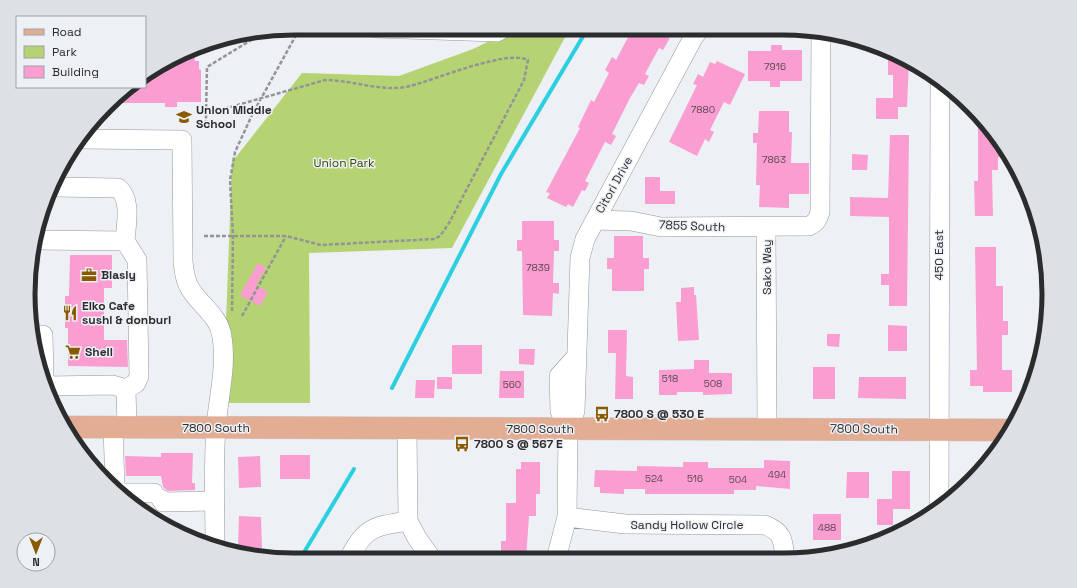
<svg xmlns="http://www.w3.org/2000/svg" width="1077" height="588" viewBox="0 0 1077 588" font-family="'Space Grotesk',sans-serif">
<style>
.green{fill:#b6d374}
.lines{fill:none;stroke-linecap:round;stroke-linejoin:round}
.stream{stroke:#2ccfdf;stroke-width:4}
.building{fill:#fa9ed1}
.minor-casing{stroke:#949699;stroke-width:20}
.major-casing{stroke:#cccccd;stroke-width:23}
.path{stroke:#929497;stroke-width:2.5;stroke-dasharray:4 2;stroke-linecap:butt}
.minor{stroke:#fff;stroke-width:19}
.major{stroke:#e2ad93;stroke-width:22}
.labels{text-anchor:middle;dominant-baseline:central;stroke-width:3;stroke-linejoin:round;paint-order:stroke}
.number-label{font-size:10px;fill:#5f4856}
.poi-label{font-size:12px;font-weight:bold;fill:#2b2c2d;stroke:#edf0f4;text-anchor:start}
.park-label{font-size:12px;fill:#374800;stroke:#edf0f4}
.street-label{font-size:12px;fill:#2b2c2d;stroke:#edf0f4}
.rim{fill:none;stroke:#2b2c2d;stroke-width:5}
</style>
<rect width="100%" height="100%" fill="#edf0f4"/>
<path class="green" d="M516 28H570L452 248 309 253 310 403H223L232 162 302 73 399 76 473 49Z"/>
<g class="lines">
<path class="stream" d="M392 388 501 174 588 28
M300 559 354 469"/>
</g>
<path class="building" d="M633 28H669L665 36 670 38 663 50 659 48 645 74 649 76 644 85 639 83 630 98 612 134 616 136 611 145 605 142 585 181 589 183 585 191 582 190 573 207 568 204 566 207 547 198 550 193 546 192 580 128 578 127 591 100 594 102 609 73 605 70 612 57 616 60Z
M771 45H782V50H802V81H780V87H770V81H748V51H771Z
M194 50 195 61H199V69L201 70V102H177V107H165V103H121V95L128 87H145V76Z
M888 52 909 61 907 107H898V119H876V98H893V75H888Z
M717 61 745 74 730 105 724 102 710 130 714 132 709 142 705 139 697 156 669 142 697 85 693 84 698 74 703 77 710 62 715 64Z
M759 111H789V132H792L791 163H809V194H789V208L759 207 760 185H756L757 143H753V133H758Z
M978 115 994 132 1009 157H998V170H992L993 216H975L974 181H978Z
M890 135H909L907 306H889V285H881V274H889V217L850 216V197L888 198Z
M852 154 868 155 867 170H852Z
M645 177H660V191H675V204H645Z
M522 221H554V240H559V251H554L553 283H559V294L553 293 552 316 523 315 522 251H517V240H522Z
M614 236H643V258H649V269H644V291H612V269H607V258H614Z
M975 247H996V286H1003V321H1008V335H1002V370H1012V392H983V386H970V370H977Z
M70 255H112V288H104V340H127L128 367 68 366V328H65V296H69Z
M258 263 266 268 256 285 268 292 260 306 240 295Z
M694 287V295H696L699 340 678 341 676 302H681V288Z
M888 325 907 326V351H888Z
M608 330H627L626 376 633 377V399H615L616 353H608Z
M827 334H840L839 347 827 346Z
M452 345H482V374H452Z
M519 349H535L534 365 519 364Z
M694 360H709V373H732V394L703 395V392H677V395H659V370L694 369Z
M813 367H835V399H813Z
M500 371H524V398H499Z
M437 377H452V389H437Z
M859 377H906V399L858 398Z
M416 380H435L434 398H415Z
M161 453H193L192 483H195V490L168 491 163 487 161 476H126L125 456 161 457Z
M280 455H310V479H280Z
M260 456 261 487 239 488 238 457Z
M764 460 790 461V489L756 486V490H734V494H645V489H624V494L600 493V487H594L595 470 637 471V466L683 467V462H708V468H764Z
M521 462H540V494H536V516H529L526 559H501V541H506V503H516V469H521Z
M892 471H910V509H893V525H877V499H892Z
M847 472H869V498H846Z
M813 514H841V540H813Z
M239 516 261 517 262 548 238 547Z"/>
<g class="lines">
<g class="minor-casing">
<path id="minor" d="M375 28 497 32 504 28
M79 139 182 140 183 261C184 271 185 281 191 290 201 306 220 317 222 337 227 367 218 398 216 428 213 467 215 507 215 547
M54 187 118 188C132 199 126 225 125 241
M595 220 631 221 661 227 809 226C816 223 818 219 820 212L821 32
M766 227 767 428
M36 240 125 241 137 260 139 376 136 383 126 389
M34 335H43L44 378
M46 386 113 385 126 389
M126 389 127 428
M113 428 115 486
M407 428 408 521 417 538 432 559
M568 429 560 411 559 376 577 356
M123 493H154
M161 499 163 502 215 501
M939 508 940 80
M567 517 625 524 765 525C783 532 783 540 785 558
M349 559C364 527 375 526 408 521
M556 559 567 517 568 429 575 411 580 258 585 239 693 38 700 28"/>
</g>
<g class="major-casing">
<path id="major" d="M68 427 1011 430"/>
</g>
<path class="path" d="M206 114 207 67 261 34
M204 236H286L321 245 434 239 440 236 449 223 524 80 528 60C507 49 435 80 410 86 383 93 353 80 325 80L206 114V122
M232 311 233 236 230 180 235 152 252 115 300 28
M242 316 286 236"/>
<use href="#minor" class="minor"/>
<use href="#major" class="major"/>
</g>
<defs>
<g id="school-bare" transform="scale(1.2)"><path d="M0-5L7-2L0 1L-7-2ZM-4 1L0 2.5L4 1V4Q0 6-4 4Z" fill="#8a5a00" stroke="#edf0f4" stroke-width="2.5" paint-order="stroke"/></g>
<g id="office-bare" transform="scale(1.2)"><path d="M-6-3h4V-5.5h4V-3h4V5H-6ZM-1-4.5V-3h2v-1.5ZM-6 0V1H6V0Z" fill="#8a5a00" stroke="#edf0f4" stroke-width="2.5" paint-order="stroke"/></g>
<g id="restaurant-bare" transform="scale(1.2)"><path d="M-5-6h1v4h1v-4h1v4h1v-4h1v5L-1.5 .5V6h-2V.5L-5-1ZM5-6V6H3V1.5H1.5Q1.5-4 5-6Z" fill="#8a5a00" stroke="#edf0f4" stroke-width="2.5" paint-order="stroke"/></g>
<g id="supermarket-bare" transform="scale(1.2)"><path d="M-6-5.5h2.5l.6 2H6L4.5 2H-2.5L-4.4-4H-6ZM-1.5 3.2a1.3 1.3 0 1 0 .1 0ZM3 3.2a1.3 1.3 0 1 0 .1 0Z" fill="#8a5a00" stroke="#edf0f4" stroke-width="2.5" paint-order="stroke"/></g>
<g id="bus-bare" transform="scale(1.2)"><path d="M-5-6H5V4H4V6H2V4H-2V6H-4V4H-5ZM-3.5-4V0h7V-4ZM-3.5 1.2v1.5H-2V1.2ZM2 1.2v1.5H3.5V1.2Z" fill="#8a5a00" stroke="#edf0f4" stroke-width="2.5" paint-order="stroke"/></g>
</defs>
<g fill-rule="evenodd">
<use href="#school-bare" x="184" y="117"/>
<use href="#office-bare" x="89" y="275"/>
<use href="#restaurant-bare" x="70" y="313"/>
<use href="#supermarket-bare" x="73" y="352"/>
<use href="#bus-bare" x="602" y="414"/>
<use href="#bus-bare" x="462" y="444"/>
</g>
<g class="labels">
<g class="number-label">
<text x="775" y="66">7916</text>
<text x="703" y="109">7880</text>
<text x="774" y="159">7863</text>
<text x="538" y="267">7839</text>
<text x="670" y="378">518</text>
<text x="713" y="383">508</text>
<text x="512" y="384">560</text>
<text x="777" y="474">494</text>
<text x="654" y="478">524</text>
<text x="695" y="478">516</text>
<text x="738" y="479">504</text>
<text x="827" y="527">488</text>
</g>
<g class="poi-label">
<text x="196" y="110">Union Middle<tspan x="196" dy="14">School</tspan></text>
<text x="101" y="275">Biasly</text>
<text x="82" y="306">Eiko Cafe<tspan x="82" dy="14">sushi &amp; donburi</tspan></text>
<text x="85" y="352">Shell</text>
<text x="614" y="414">7800 S @ 530 E</text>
<text x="474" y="444">7800 S @ 567 E</text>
</g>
<g class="park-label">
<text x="344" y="163">Union Park</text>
</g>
<g class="street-label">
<text transform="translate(614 185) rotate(-61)">Citori Drive</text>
<text transform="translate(692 226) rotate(2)">7855 South</text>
<text transform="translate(939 255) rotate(-90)">450 East</text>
<text transform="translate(767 267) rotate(-90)">Sako Way</text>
<text x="216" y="428">7800 South</text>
<text x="540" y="429">7800 South</text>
<text transform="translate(864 429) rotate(1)">7800 South</text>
<text x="687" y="525">Sandy Hollow Circle</text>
</g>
</g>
<path d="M0 0H1077V588H0ZM294 35H783A259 259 0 0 1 1042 294V294A259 259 0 0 1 783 553H294A259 259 0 0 1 35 294V294A259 259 0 0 1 294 35Z" fill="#dde0e4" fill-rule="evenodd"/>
<path class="rim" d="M294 35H783A259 259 0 0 1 1042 294V294A259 259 0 0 1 783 553H294A259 259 0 0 1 35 294V294A259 259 0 0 1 294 35Z"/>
<rect x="16" y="16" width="130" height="72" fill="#edf0f4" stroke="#9fa2a4"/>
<rect x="24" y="29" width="20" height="6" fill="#e2ad93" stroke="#9fa2a4"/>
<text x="52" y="36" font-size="12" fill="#2b2c2d">Road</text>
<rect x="24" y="46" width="20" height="12" fill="#b6d374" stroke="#9fa2a4"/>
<text x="52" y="56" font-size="12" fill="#2b2c2d">Park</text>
<rect x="24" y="66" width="20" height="12" fill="#fa9ed1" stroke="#9fa2a4"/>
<text x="52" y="76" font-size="12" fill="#2b2c2d">Building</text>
<g transform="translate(36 552) rotate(180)"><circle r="19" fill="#edf0f4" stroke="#9fa2a4"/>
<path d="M0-3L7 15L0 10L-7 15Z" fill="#8a5a00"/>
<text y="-6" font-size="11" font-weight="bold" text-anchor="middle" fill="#2b2c2d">N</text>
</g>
</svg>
